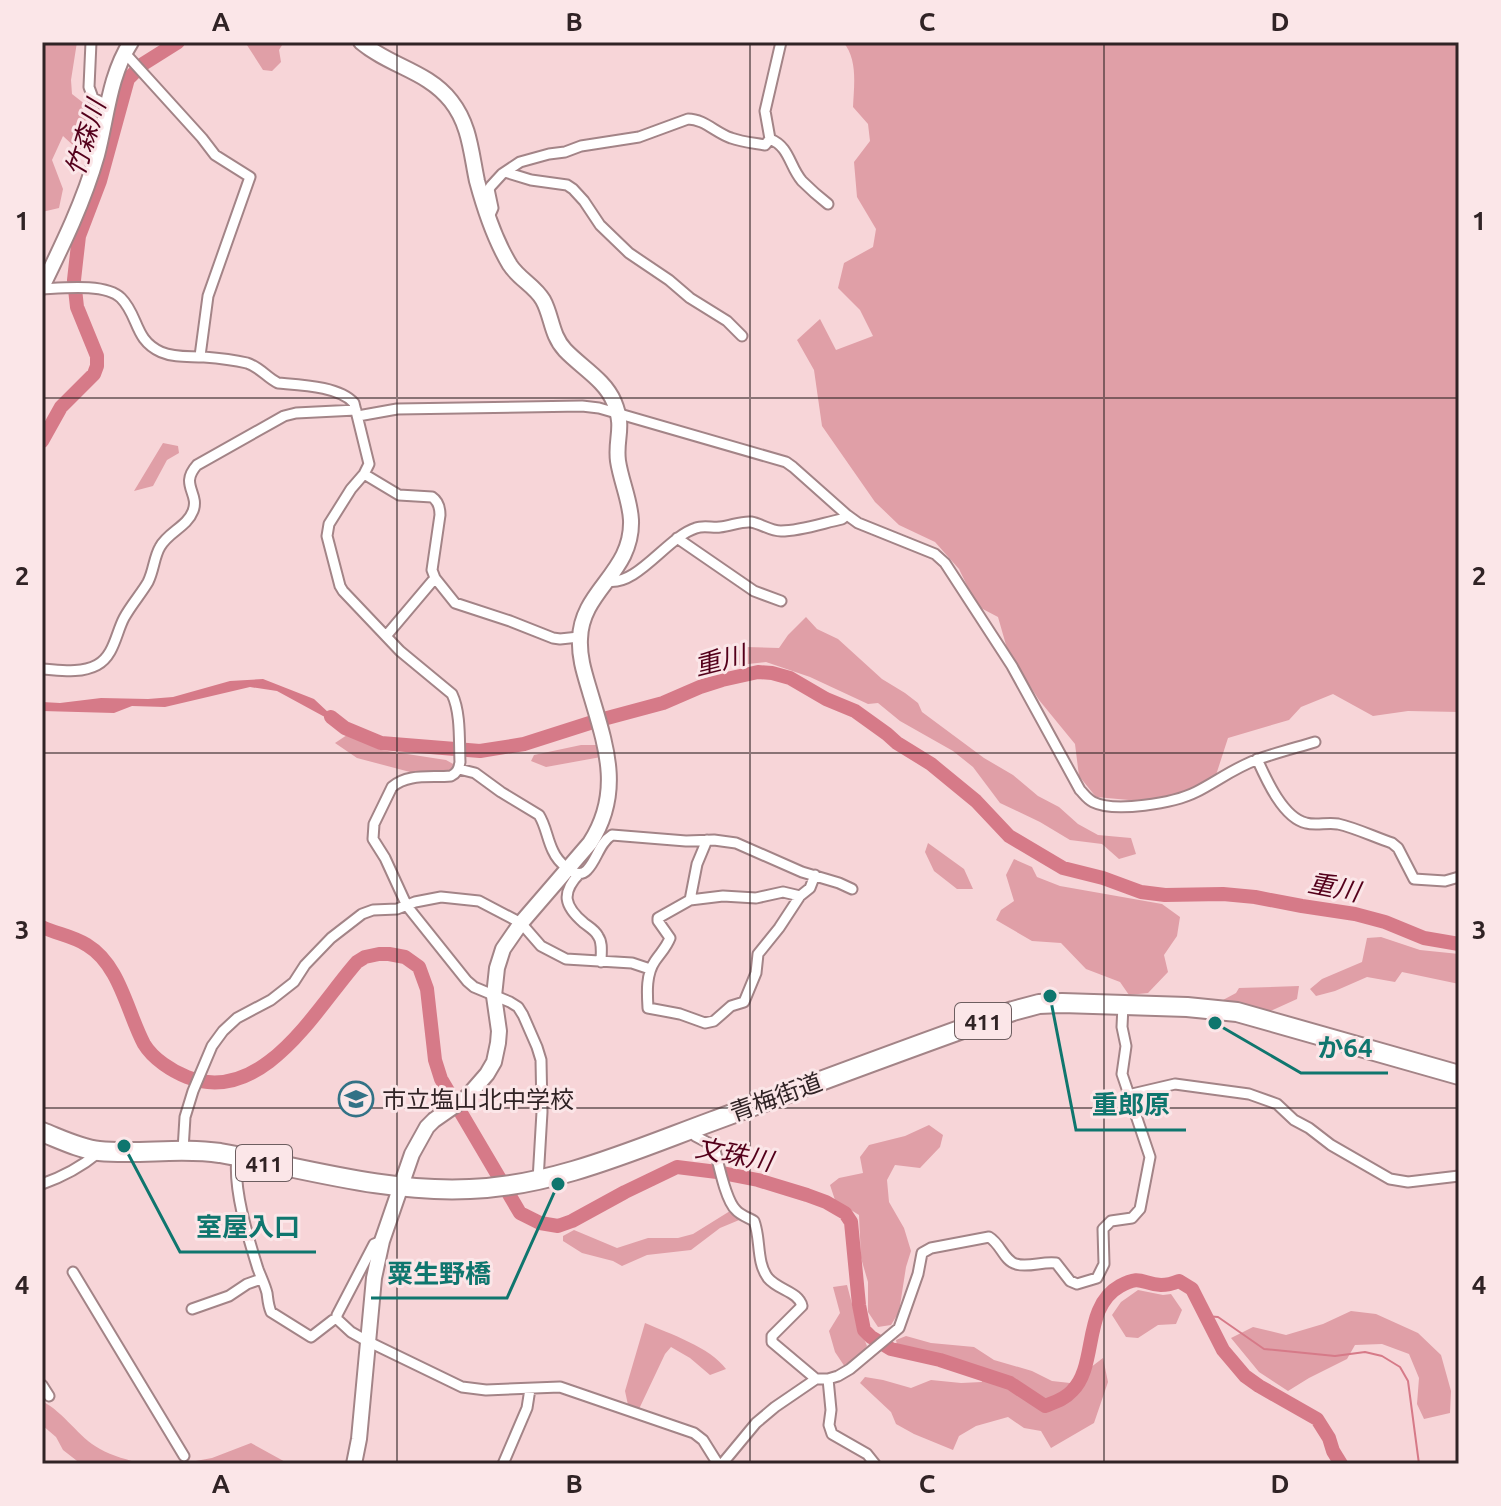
<svg xmlns="http://www.w3.org/2000/svg" width="1501" height="1506" viewBox="0 0 1501 1506" font-family="Ubuntu,'Noto Sans JP',sans-serif">
<style>
.green{fill:#e09fa7}
.water{fill:#d67a88}
.lines{fill:none;stroke-linecap:round;stroke-linejoin:round}
.stream{stroke:#d67a88;stroke-width:2}
.river{stroke:#d67a88;stroke-width:14}
.street-casing{stroke:#a38487;stroke-width:13}
.secondary-casing{stroke:#a38487;stroke-width:18}
.highway-casing{stroke:#a38487;stroke-width:22}
.street{stroke:#fff;stroke-width:9}
.secondary{stroke:#fff;stroke-width:14}
.highway{stroke:#fff;stroke-width:18}
.grid{fill:none;stroke:#302325;stroke-width:2;stroke-opacity:0.55}
.labels{text-anchor:middle;dominant-baseline:central;stroke-width:6;stroke-linejoin:round;paint-order:stroke}
.shield{fill:#fbe6e8;stroke:#6d5e60;stroke-width:2}
.shield-label{font-size:22px;font-weight:bold;fill:#302325}
.street-label{font-size:24px;fill:#302325;stroke:#fbe6e8}
.poi-label{font-size:24px;fill:#302325;stroke:#fbe6e8;text-anchor:start}
.water-label{font-size:26px;font-style:italic;fill:#54001b;stroke:#fbe6e8}
.leader{fill:none;stroke:#0f766e;stroke-width:3}
.callout-dot{fill:#0f766e;stroke:#fbe6e8;stroke-width:3}
.callout-label{font-size:26px;text-anchor:middle;font-weight:bold;fill:#0f766e;stroke:#fbe6e8;stroke-width:6;stroke-linejoin:round;paint-order:stroke}
.neatline{fill:none;stroke:#302325;stroke-width:3}
.grid-label{font-size:26px;text-anchor:middle;font-weight:bold;fill:#302325}
</style>
<rect width="100%" height="100%" fill="#f7d5d8"/>
<path class="green" d="M42 42H77L71 80 72 94 95 112 103 123 95 147 77 149 63 136 52 160 63 189 59 208 42 212Z
M245 42H284L279 50 281 62 272 71 263 70Z
M843 42H1459V712L1408 711 1373 716 1333 694 1301 707 1289 720 1228 738 1216 775 1173 800H1129L1096 797 1079 776 1075 744 1039 700 1008 652 998 617 977 606 959 569 935 542 899 525 875 502 822 426 814 370 797 340 820 319 836 350 873 336 860 310 838 288 844 263 873 247 876 229 857 197 854 162 870 141 868 124 853 107C854 85 858 59 843 42Z
M163 443 178 446 179 453 167 460 153 486 134 491Z
M806 617 817 629 838 639 882 679 905 693 918 703 922 712 984 758 1013 775 1038 796 1059 807 1078 824 1098 835 1131 838 1136 854 1119 859 1102 844 1070 840 1040 822 1000 803 973 767 953 751 900 721 878 703 868 704 810 677 766 662 739 665 735 653 745 647 779 648 788 635Z
M347 735 381 750 446 760 455 765 450 773 410 772 357 758 335 743Z
M581 745H597L601 751V757L546 767 531 761 534 755Z
M928 843 964 869 973 889H957L934 871 925 852Z
M1014 859 1032 867 1037 877 1060 886 1162 904 1180 917 1177 936 1164 955 1168 972 1148 993 1129 995 1120 982 1086 969 1061 943 1032 941 996 920 1001 910 1014 901 1006 875Z
M1381 937 1420 950 1459 954V984L1402 972 1395 982 1367 977 1335 991 1316 996 1310 989 1322 979 1362 962 1367 938Z
M1299 986 1297 999 1266 1013 1235 1008 1223 1000 1236 993 1239 988Z
M929 1125 943 1135 940 1147 920 1168 895 1165 887 1180 889 1202 904 1228 911 1251 906 1267 899 1312 891 1325 878 1327 868 1312V1282L861 1258 859 1215 835 1200 830 1185 839 1178 863 1173 860 1157 869 1145 905 1136Z
M730 1211 744 1218 720 1228 691 1250 647 1255 622 1266 613 1261 582 1253 563 1241V1236L574 1230 617 1248 648 1238H678L693 1234Z
M847 1285 856 1319 867 1346 859 1357 845 1367 835 1352 829 1331 840 1313 833 1287Z
M1138 1290 1163 1295 1171 1294 1182 1310 1176 1324 1158 1325 1138 1338 1126 1337 1112 1315 1121 1302Z
M1351 1311 1376 1314 1418 1333 1441 1355 1451 1391 1450 1413 1424 1419 1417 1404 1419 1378 1409 1354 1382 1344 1355 1345 1347 1359 1309 1378 1288 1391 1259 1372 1231 1338 1253 1327 1286 1335 1323 1324Z
M645 1323C670 1334 710 1347 726 1369L710 1375 690 1358 671 1347 665 1354 639 1409 628 1405 625 1391Z
M906 1336 931 1343 974 1347 994 1360 1032 1371 1052 1381 1070 1383 1103 1358 1108 1382 1094 1423 1051 1448 1041 1431 1024 1428 1008 1417 976 1426 959 1436 953 1450 914 1434 896 1424 891 1412 860 1383 865 1377 883 1380 911 1388 931 1380 961 1383 982 1382 980 1368 897 1345 896 1340Z
M42 1401C65 1413 78 1437 100 1449 112 1456 129 1460 142 1464H81L63 1450 56 1437 42 1425Z
M251 1443 289 1464H179L212 1458Z"/>
<path class="water" d="M263 679 314 699 345 728 277 691 250 687 165 707 132 706 114 713 42 711V702L60 703 101 698 148 699 173 697 230 681Z"/>
<g class="lines">
<path class="stream" d="M1205 1316 1218 1317 1264 1349 1335 1356 1365 1352 1382 1356 1400 1367 1408 1381 1419 1464"/>
<path class="river" d="M42 441 61 407 94 374 97 366V356L77 307 74 280 76 262 79 236 100 181 128 79 143 64 178 42
M331 717 345 728 381 743 480 751 524 744 596 721 663 703 700 687 722 680 758 672 772 673 790 678 826 699 855 711 887 734 897 743 931 764 976 801 1009 836 1063 868 1103 878 1141 892 1165 895 1223 894 1255 897 1302 906 1355 914 1385 922 1424 938 1459 944
M42 927C57 934 73 936 87 945 120 965 127 1012 144 1044 153 1059 172 1071 187 1077 263 1107 317 1007 357 962L365 957 379 954H389L405 957 419 967 427 989 435 1060 441 1079 520 1213 540 1223 558 1226 572 1221 625 1192 677 1167 717 1172 758 1180 807 1195 826 1202 845 1213 851 1222 859 1305 864 1330 871 1337 891 1349 940 1360 1010 1383 1045 1406C1055 1402 1065 1399 1072 1391 1098 1366 1082 1307 1120 1286 1141 1274 1142 1284 1161 1285 1167 1285 1174 1283 1179 1281L1192 1289 1223 1350 1245 1376 1259 1386 1317 1419 1329 1438 1333 1451 1341 1464"/>
<g class="street-casing">
<path id="street" d="M91 42 89 87 93 98 107 105
M124 52 202 138 215 155 250 177 208 296 200 356
M770 139C790 147 789 166 802 181 810 189 819 197 828 204
M505 172 531 180 567 185 573 189 584 201 600 225 629 253 669 280 690 298 727 321 742 336
M489 217 493 208 489 189 491 186 502 174 520 162 549 154 565 152 581 146 639 137 688 119C704 119 716 133 731 138 742 142 754 143 765 145L770 139 765 111 781 42
M42 289C62 288 106 283 121 298 139 316 134 340 161 352 175 358 189 356 204 357 217 358 234 360 247 363 260 367 267 378 278 383 300 385 339 386 354 403L369 464 364 474 351 489 329 524 327 536 340 586 343 591 400 651 452 694C461 713 459 741 460 762 459 769 457 773 451 776 431 778 408 773 392 787L374 824 373 839 385 858 407 906 467 981 474 987 510 1002 518 1007 523 1015 537 1047 541 1060 542 1112 538 1180
M358 416 397 409 582 406 599 408 786 462 793 467 847 515 858 523 935 554 945 563 1012 666 1080 790C1084 794 1087 799 1093 802 1115 813 1174 803 1196 792 1216 782 1234 768 1256 760 1275 753 1295 748 1315 742
M364 474 399 495 432 497C438 501 440 508 440 515L432 570 435 578 455 603 510 621 553 638 560 639 579 637
M677 538 754 591 781 601
M607 581C637 587 667 537 696 528 703 525 713 528 720 527 731 526 741 521 751 522 762 524 770 531 781 531 801 531 823 523 842 519L847 515
M386 636 435 578
M42 669C60 670 80 674 97 665 114 656 116 633 124 618 131 605 141 594 148 582 154 570 154 557 160 547 168 532 187 527 193 511 200 493 179 485 197 465L284 416 296 413 356 410
M1257 759C1266 779 1283 818 1306 823 1316 826 1327 822 1338 824 1356 828 1374 837 1392 843L1398 848 1414 879 1445 881 1459 877
M459 769 475 773 501 792 539 815C546 826 547 839 553 851 557 860 576 882 587 870 597 860 599 843 612 835L686 841 714 840 736 843 802 872 839 883 852 889
M707 840 697 864 690 900 658 918V921L670 938C666 948 661 952 655 961 646 974 647 992 648 1008L680 1014 705 1023 714 1021 731 1006 744 1002 756 973 758 954 779 928 800 896 810 888 815 875
M579 874C561 893 564 906 584 923 589 927 595 930 598 936 603 943 601 953 601 962
M690 900 723 896 756 898 783 892 800 896
M1128 1095 1175 1084 1249 1094 1277 1104 1294 1120 1309 1128 1331 1145 1390 1179 1408 1182 1459 1176
M690 1129 695 1136 714 1146C718 1161 725 1200 736 1210 740 1215 749 1218 754 1221 761 1239 756 1262 768 1278 778 1290 799 1292 802 1306L772 1336V1342L816 1379
M183 1150 185 1117 193 1091 212 1046 223 1031 237 1018 271 1000 294 982 305 965 331 938 362 914 373 910 397 909 415 902 441 897 479 901 521 923 541 946 566 959 632 963 650 969
M237 1157C233 1190 248 1237 258 1269 261 1277 265 1285 267 1293 268 1300 268 1305 271 1312L311 1337 333 1320 337 1319V1315L374 1244 382 1241
M42 1184C62 1177 81 1167 98 1153
M73 1272 184 1456
M192 1309 229 1296 247 1284 261 1279
M337 1319 351 1332 367 1341 462 1387 486 1390 560 1387 694 1433 703 1440 718 1464
M828 1379 831 1410 829 1425 832 1434 867 1454 875 1464
M42 1385 49 1396
M503 1464 527 1408 530 1389
M722 1464 756 1423 775 1407 816 1379H828L838 1376 850 1369 899 1328 918 1274 922 1253 931 1248 989 1237C1001 1244 1004 1261 1016 1264 1028 1268 1043 1261 1056 1263L1070 1281 1077 1284 1097 1278 1104 1264 1103 1229 1111 1221 1132 1218 1140 1209 1150 1157 1122 1074 1126 1046 1122 1027 1123 1005"/>
</g>
<g class="secondary-casing">
<path id="secondary" d="M42 287C63 244 84 201 97 155 107 117 109 76 131 42
M354 1464 359 1439 374 1278 382 1241 412 1154 427 1127 434 1120 467 1097 487 1074 494 1062 498 1043 499 1031 494 996 497 968 503 949 521 923 590 843C623 792 606 746 590 692 585 675 579 658 580 639 581 590 633 573 631 520 630 500 621 481 618 461 615 438 625 428 614 402 605 380 581 367 565 350 551 335 552 316 543 300 535 286 519 279 510 265 496 242 484 207 477 181 471 153 470 125 451 101 428 71 389 66 361 42"/>
</g>
<g class="highway-casing">
<path id="highway" d="M42 1132C60 1139 80 1149 99 1151 139 1155 180 1147 220 1153 303 1168 385 1193 470 1189 554 1186 634 1150 713 1121 813 1084 913 1046 1013 1011L1039 1004 1062 1003 1187 1007 1237 1012 1459 1075"/>
</g>
<use href="#street" class="street"/>
<use href="#secondary" class="secondary"/>
<use href="#highway" class="highway"/>
</g>
<path class="grid" d="M397 42V1464M750 42V1464M1104 42V1464M42 398H1459M42 753H1459M42 1108H1459"/>
<defs>
<g id="school-ring" transform="scale(1.8)"><circle r="9.5" fill="#fbe6e8" stroke="#327286" stroke-width="1.5"/><path d="M0-5L7-2L0 1L-7-2ZM-4 1L0 2.5L4 1V4Q0 6-4 4Z" fill="#327286"/></g>
</defs>
<g fill-rule="evenodd">
<use href="#school-ring" x="356" y="1099"/>
</g>
<g class="labels">
<g class="shield">
<rect x="955" y="1003" width="56" height="36" rx="6"/>
<rect x="236" y="1145" width="56" height="36" rx="6"/>
</g>
<g class="shield-label">
<text x="983" y="1021">411</text>
<text x="264" y="1163">411</text>
</g>
<g class="street-label">
<text transform="translate(776 1097) rotate(-20)">青梅街道</text>
</g>
<g class="poi-label">
<text x="382" y="1099">市立塩山北中学校</text>
</g>
<g class="water-label">
<text transform="translate(85 138) rotate(-73)">竹森川</text>
<text transform="translate(720 660) rotate(-14)">重川</text>
<text transform="translate(1334 887) rotate(11)">重川</text>
<text transform="translate(734 1154) rotate(11)">文珠川</text>
</g>
</g>
<path class="leader" d="M1215 1023L1301 1073H1388M1050 996L1076 1130H1186M124 1146L180 1252H316M558 1184L507 1298H371"/>
<g class="callout-dot">
<circle cx="1215" cy="1023" r="8"/>
<circle cx="1050" cy="996" r="8"/>
<circle cx="124" cy="1146" r="8"/>
<circle cx="558" cy="1184" r="8"/>
</g>
<g class="callout-label">
<text x="1345" y="1057">か64</text>
<text x="1131" y="1114">重郎原</text>
<text x="248" y="1236">室屋入口</text>
<text x="439" y="1283">粟生野橋</text>
</g>
<rect width="1501" height="1506" fill="none" stroke="#fbe6e8" stroke-width="88"/>
<rect x="44" y="44" width="1413" height="1418" class="neatline"/>
<g class="grid-label">
<text x="221" y="31">A</text>
<text x="574" y="31">B</text>
<text x="927" y="31">C</text>
<text x="1280" y="31">D</text>
<text x="22" y="230">1</text>
<text x="1479" y="230">1</text>
<text x="22" y="585">2</text>
<text x="1479" y="585">2</text>
<text x="22" y="939">3</text>
<text x="1479" y="939">3</text>
<text x="22" y="1294">4</text>
<text x="1479" y="1294">4</text>
<text x="221" y="1493">A</text>
<text x="574" y="1493">B</text>
<text x="927" y="1493">C</text>
<text x="1280" y="1493">D</text>
</g>
</svg>
